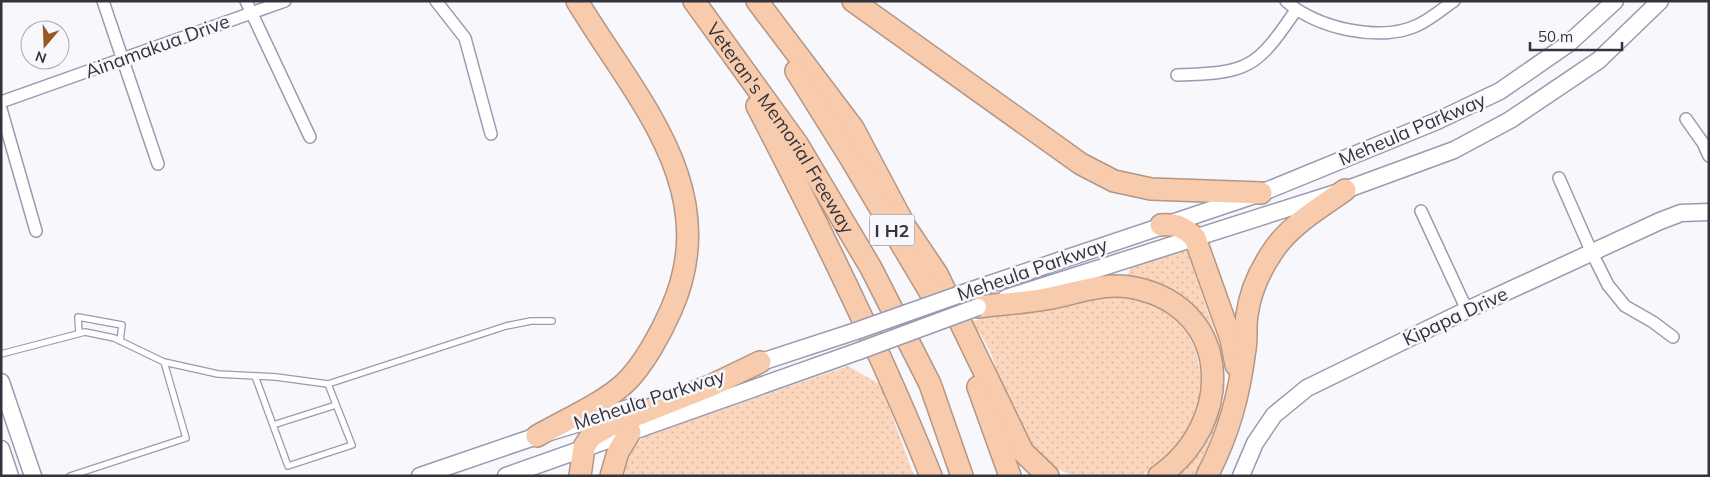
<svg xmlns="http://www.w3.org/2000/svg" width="1710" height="477" viewBox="0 0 1710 477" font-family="Mulish,sans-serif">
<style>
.grass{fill:url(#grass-dots)}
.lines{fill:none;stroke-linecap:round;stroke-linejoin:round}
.lane-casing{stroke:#9c9ab2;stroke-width:8}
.street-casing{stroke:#9c9ab2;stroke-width:14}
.secondary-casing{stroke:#9c9ab2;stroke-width:19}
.highway-casing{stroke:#b39685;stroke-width:24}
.lane{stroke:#fff;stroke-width:5.5}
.street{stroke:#fff;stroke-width:11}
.secondary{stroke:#fff;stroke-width:16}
.highway{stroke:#f8cbac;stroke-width:21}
.secondary-bridge-casing{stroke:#9c9ab2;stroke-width:19;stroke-linecap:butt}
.secondary-bridge{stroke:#fff;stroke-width:16}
.labels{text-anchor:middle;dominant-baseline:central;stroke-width:5;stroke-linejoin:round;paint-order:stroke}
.shield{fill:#f7f7fc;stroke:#6e6e76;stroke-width:1}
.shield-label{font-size:18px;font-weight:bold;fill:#34333d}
.street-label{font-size:19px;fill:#34333d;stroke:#f7f7fc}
</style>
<defs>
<pattern id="grass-dots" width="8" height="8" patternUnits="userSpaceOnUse" patternTransform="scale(1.25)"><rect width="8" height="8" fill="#fbd6bd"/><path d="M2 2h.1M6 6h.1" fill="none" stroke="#d8b8a3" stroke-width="1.8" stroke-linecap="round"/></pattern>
</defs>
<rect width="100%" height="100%" fill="#f7f7fc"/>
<path class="grass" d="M1186 248 1220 347 1225 387 1218 421 1195 476H1174L1194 457 1215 344 1127 279 1130 267Z
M1096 291 1149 297 1174 317 1187 333 1196 351 1201 376 1200 401 1186 436 1155 467 1140 476H1072L1052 466 1026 439 996 374C996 356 981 336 972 321Z
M848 366 881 385 914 476H625C624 458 632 446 645 436Z"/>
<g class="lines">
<g class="lane-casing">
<path id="lane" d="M79 333 78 317 122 325 120 341
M1 354 85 332 114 338 164 362 218 374 276 377 328 384 506 326 531 321H552
M255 376 288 466 352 445 328 384
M273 425 336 405
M70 476 186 438 164 362"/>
</g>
<g class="street-casing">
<path id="street" d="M103 1 158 164
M246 1 310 137
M436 1 465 38 491 134
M1286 1C1315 28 1381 43 1418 25 1431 19 1442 9 1454 1
M1177 75C1248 73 1256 69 1296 10
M1 102 285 1
M1 109 36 231
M1686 119 1703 143 1709 156
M1559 178 1592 253 1608 285 1625 306 1653 322 1673 337
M1421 211 1467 310"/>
</g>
<g class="secondary-casing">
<path id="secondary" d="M972 290 1261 193 1437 121 1500 91 1568 44 1615 1
M1006 298 1345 190 1454 150 1510 120 1599 60 1660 1
M749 366 856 331
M1 382 33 476
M1 449 10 476
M420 476 537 436 632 407
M506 476 859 351
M1241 476 1255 443 1274 415 1307 388 1467 310 1660 221 1681 213 1709 212"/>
</g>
<g class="highway-casing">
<g id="highway">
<path id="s1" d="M694 1 798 145 871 268 930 384 962 476"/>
<path d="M757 1 853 128 906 228 937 274 1023 452 1048 476"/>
<path d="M853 1 1081 164 1114 181 1151 189 1261 193"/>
<path d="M796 71 851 159 943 314"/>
<path d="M757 106C820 227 880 349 931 476"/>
<path d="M1161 225C1177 224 1184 227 1195 238L1231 339 1236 365"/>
<path d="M978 307C1000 304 1024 303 1046 299 1075 294 1105 281 1135 288 1234 309 1234 424 1159 476"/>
<path d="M978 387 1010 476"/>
<path d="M537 436C563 421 604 403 625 383 643 366 661 333 671 310 725 189 636 99 577 1"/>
<path d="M580 476 584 447 591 436 609 426 710 386 760 362"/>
<path d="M611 476 618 452 630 432"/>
<path d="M1207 476C1229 433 1239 396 1245 349 1247 338 1245 326 1247 315 1250 292 1260 270 1273 251 1290 225 1320 208 1345 190"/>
</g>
</g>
<use href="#lane" class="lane"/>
<use href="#street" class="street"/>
<use href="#secondary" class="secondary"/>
<use href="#highway" class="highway"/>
<g class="secondary-bridge-casing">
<path id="secondary-bridge" d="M856 331 972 290
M859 351 978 307"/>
</g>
<use href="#secondary-bridge" class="secondary-bridge"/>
</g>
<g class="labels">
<rect class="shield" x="869.5" y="214.5" width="45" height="31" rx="4"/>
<g class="shield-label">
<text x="892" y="230">I H2</text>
</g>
<g class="street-label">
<text transform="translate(157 46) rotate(-20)">Ainamakua Drive</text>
<text stroke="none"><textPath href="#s1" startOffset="154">Veteran's Memorial Freeway</textPath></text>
<text transform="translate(1412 129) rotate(-23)">Meheula Parkway</text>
<text transform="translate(1032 269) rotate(-19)">Meheula Parkway</text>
<text transform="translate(1455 316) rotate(-25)">Kipapa Drive</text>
<text transform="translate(649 399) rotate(-18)">Meheula Parkway</text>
</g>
</g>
<rect width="1710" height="477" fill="none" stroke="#34333d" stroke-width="5"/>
<g transform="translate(45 45) rotate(199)"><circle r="24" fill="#f7f7fc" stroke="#a9a9b0"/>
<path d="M0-4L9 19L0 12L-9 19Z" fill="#985823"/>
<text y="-8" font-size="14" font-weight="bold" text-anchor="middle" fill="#34333d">N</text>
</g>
<path d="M1530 42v8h92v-8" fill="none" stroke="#34333d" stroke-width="2.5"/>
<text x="1538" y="42" font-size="15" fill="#34333d" stroke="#f7f7fc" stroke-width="4" paint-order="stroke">50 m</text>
</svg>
